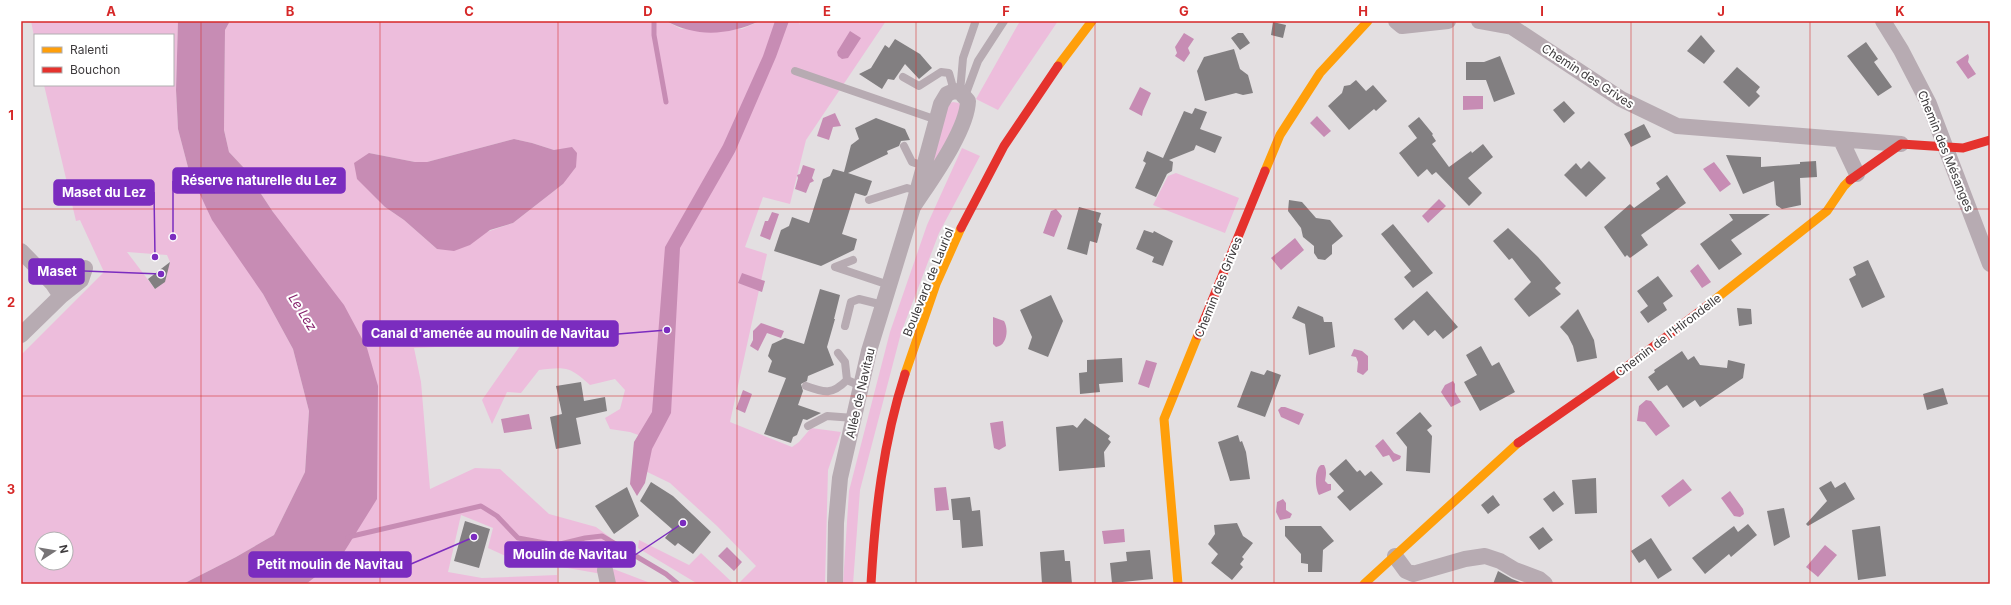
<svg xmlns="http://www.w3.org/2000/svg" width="2011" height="605" viewBox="0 0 2011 605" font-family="Inter,sans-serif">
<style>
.green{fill:#edbddc;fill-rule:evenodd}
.water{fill:#c78cb4}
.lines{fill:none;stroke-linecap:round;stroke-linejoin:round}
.stream{stroke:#c78cb4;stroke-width:5}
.building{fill:#827f81}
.lane{stroke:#b7abb2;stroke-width:8}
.street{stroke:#b7abb2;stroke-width:16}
.slow{stroke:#ff9f0a;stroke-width:9}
.jam{stroke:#e5322d;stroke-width:9}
.grid{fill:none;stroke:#d62828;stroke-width:1;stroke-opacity:0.55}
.labels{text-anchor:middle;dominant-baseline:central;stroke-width:4;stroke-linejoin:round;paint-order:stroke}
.street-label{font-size:12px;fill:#3d3a3c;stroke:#fff}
.water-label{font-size:13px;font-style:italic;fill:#87226c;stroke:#fff}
.leader{fill:none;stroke:#7b2cbf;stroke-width:1.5}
.callout-dot{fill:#7b2cbf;stroke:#fff;stroke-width:1.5}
.callout{fill:#7b2cbf;stroke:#7b2cbf;stroke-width:1.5}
.callout-label{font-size:13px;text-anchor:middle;font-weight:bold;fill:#fff}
.neatline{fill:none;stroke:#d62828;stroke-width:1.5}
.grid-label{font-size:13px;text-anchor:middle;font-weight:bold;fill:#d62828}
</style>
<rect width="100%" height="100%" fill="#e3dfe1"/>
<path class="green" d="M31 21H178L176 90 178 129 189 171 263 294 293 349 309 411 305 472 274 535 236 557 183 584H21V355L104 272 80 220 76 221 44 85H173V35H35V41ZM127 252 167 255 170 262 163 277 165 281 155 289ZM42 539H66V563H42Z
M230 21H666L681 29H742L760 21H800L799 25 801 21H886L806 140 790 204 763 197 745 247 767 254 730 422 792 447 799 442 811 428 841 432 828 470 825 584H738L756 566 717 526 670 483 633 465 634 442 641 436 630 432 610 429 605 418 620 409 625 390 615 379 590 385C569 366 566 367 539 370L521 393 507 392 492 424 482 400 522 343 414 348 421 382 430 489 475 468 500 469 549 514 596 527 611 538 602 574 510 558 488 548 493 528 461 515 448 572 482 578 557 575V584H297L341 557 273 212 244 168 229 152 224 130 225 30ZM514 139 532 143 554 150 563 184 513 223 437 249 404 220 385 207 369 153 415 162H427Z
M1020 21H1058L998 110 976 99Z
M953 102 959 103 961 107 940 159 932 163 948 104Z
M962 148 980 156 939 233 901 333 860 490 853 584H843L849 491 890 332 927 225Z
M1176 173 1239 198 1225 233 1153 205 1168 176Z
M639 540 689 565 701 553 734 584H698L638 548Z
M611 568 653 584H614Z"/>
<path class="water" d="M178 21H230L225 30 224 130 229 152 244 168 273 212 344 305 367 348 378 386 377 499 341 557 306 584H183L236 557 274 535 305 472 309 411 293 349 263 294 212 220 189 171 178 129 176 90Z
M666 21H760C728 35 698 38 666 21Z
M775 21H789L776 57 735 152 680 248 671 413 652 449 645 483 637 496 630 484 634 442 652 412 665 247 723 145 763 56Z
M850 31 861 38 848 58 842 59 838 56 837 52Z
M1184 33 1194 39 1188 48 1190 53 1184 62 1175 56 1177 53 1175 47Z
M1968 54 1969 57 1968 62 1976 74 1968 79 1956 62Z
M1140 87 1151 93 1143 111 1142 116 1129 109Z
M1463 96H1483V109L1463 110Z
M835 113 841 126 833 127 829 140 817 136 823 118Z
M1317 116 1331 131 1324 137 1310 123Z
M514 139 532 143 554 150 572 147 577 153 576 167 563 184 513 223 490 230 470 245 454 251 437 249 404 220 385 207 357 179 354 163 369 153 415 162H427Z
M1714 162 1731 184 1720 192 1703 169Z
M803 165 815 169 812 178 814 181 810 183 806 193 795 189 798 178 797 175 800 174Z
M1439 199 1446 206 1428 223 1422 216Z
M1056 209 1062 216 1054 237 1043 233 1051 211Z
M772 212 779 214 770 240 760 236 765 221H768Z
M1295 238 1304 250 1281 270 1271 258Z
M1698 264 1711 282 1702 288 1690 271Z
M742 273 765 281 762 292 738 283Z
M993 317 1004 321C1009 329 1007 346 996 347L993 344Z
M761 323 784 331 781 338 767 333 758 351 750 346 753 340V331Z
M1354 349 1362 351 1368 356V370L1363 375 1357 372 1358 362 1356 357 1351 356Z
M1146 360 1157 363 1149 388 1138 384Z
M1453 381 1455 384V392L1461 402 1451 407 1441 392 1445 385Z
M743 390 752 394 745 413 736 409Z
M1646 400 1651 401 1670 426 1656 436 1645 422 1637 421 1639 406Z
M1281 407H1285L1304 414 1299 425 1281 417 1278 410Z
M529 414 532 429 504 433 501 419Z
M1003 421 1006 446 999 450 994 448 990 423Z
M1383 439 1394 453 1401 456 1400 459 1393 462 1389 455 1383 457 1375 446Z
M1321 465H1324C1327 470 1326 475 1325 481L1328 484H1331V490L1319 495C1315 489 1314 469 1321 465Z
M1683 479 1692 490 1669 507 1661 496Z
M946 487 949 510 936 511 934 488Z
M1730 491 1743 509 1744 514 1740 517 1734 516 1721 498Z
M1283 499 1286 503V510L1292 514 1290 518 1280 520 1276 512 1277 502Z
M1124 529 1125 542 1104 544 1102 531Z
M1825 545 1837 555 1818 577 1806 567Z
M727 547 742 562 734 571 718 556Z"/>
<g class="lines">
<path class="stream" d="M654 21V35L666 102
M348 537 481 506 497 516 518 538 556 545 585 538 602 536 666 574 678 584"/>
</g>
<path class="building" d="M1273 22 1286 25 1283 38 1271 35Z
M1238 33H1243L1250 43 1240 50 1231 38Z
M1701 35 1715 51 1704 64 1687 51Z
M895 39 920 54 932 68 919 79 905 64 894 80 888 79 882 89 859 74 871 68 885 45 889 48Z
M1866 42 1878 59 1874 62 1892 87 1878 96 1847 56Z
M1234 49 1240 69 1248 75 1253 93 1243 95 1236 93 1205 101 1197 71 1204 57Z
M1500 56 1515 94 1494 102 1486 80H1466V62H1484Z
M1737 67 1760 87 1756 92 1760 96 1749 107 1723 82Z
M1356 80 1366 91 1373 85 1387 101 1376 111 1374 109 1349 130 1328 106 1342 93 1344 86 1350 85Z
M1564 101 1575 113 1564 123 1553 110Z
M1195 108 1207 112 1200 129 1222 137 1215 153 1196 145 1194 150 1169 160 1173 162 1172 171 1167 174 1156 197 1135 188 1146 163 1143 161 1147 151 1163 158 1184 111 1192 114Z
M1419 117 1433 134 1432 135 1436 141 1432 144 1449 167 1471 151 1472 153 1483 144 1493 157 1468 178 1482 193 1469 206 1436 172 1432 175 1427 169 1418 177 1399 153 1417 138 1408 126Z
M876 118 905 129 910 140 901 141 899 146 887 151 888 154 848 173 872 181 867 195 865 196 855 193 842 234 857 239 854 250 821 266 774 251 781 230 789 226 792 217 809 223 823 179 830 176 833 169 844 172 851 145 859 139 855 128Z
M1644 124 1651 137 1631 147 1624 134Z
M1726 155 1761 157V167L1800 164V162L1816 161 1817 177 1800 178 1801 205 1782 209 1776 205 1774 181 1743 194Z
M1589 161 1606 178 1586 197 1564 175 1576 163 1581 169Z
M1667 175 1686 203 1641 235 1648 245 1630 258 1627 255 1625 257 1604 227 1630 204 1634 208 1660 189 1656 183Z
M1289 200 1302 202 1316 218 1330 220 1343 236 1332 245V254L1325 260 1318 259 1314 253V246L1303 237 1301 228 1288 211Z
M1079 207 1101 213 1098 222 1102 224 1097 243 1090 241 1087 255 1067 249Z
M1729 214H1770L1731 240 1742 254 1719 270 1700 244 1733 220Z
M1393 224 1433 273 1413 288 1404 277 1411 271 1381 234Z
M1508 228 1538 257 1561 283 1555 288 1561 294 1529 317 1514 299 1531 282 1512 258 1509 260 1493 241Z
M1144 230 1153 233 1154 231 1173 241 1163 266 1152 262 1154 257 1136 249Z
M1868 260 1885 297 1862 308 1849 279 1856 275 1853 267Z
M170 262 165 282 155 289 148 279Z
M1658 276 1673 296 1663 303 1667 310 1648 323 1640 312 1648 306 1637 291Z
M820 289 840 295 834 319H835L827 347 834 365 808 376 807 381 801 384 803 391 798 405 821 413 807 420 803 419 797 435 793 437 791 443 764 434 786 378 768 372 772 361 768 356 772 344 785 338 804 344Z
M1427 291 1458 327 1443 339 1435 330 1428 336 1414 320 1403 330 1394 319Z
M1051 295 1063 321 1048 357 1028 349 1032 337 1020 310Z
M1298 306 1323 317 1324 322H1332L1335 347 1309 355 1305 324 1292 318Z
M1737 308 1751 309 1752 324 1739 326Z
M1578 309 1594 340 1597 358 1577 362 1573 346 1568 336 1560 327Z
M1481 346 1492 366 1499 362 1515 392 1480 411 1464 382 1477 375 1466 355Z
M1682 351 1688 360 1694 356 1700 365 1727 368 1728 360 1745 364 1743 378 1700 407 1695 400 1683 408 1667 385 1658 391 1648 377 1655 372 1654 370Z
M1122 358 1123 382 1099 384 1100 392 1080 394 1079 373 1087 372V360Z
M1267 370 1281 375 1265 417 1237 407 1251 371 1264 375Z
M581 382 584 401 605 397 607 411 576 418 581 444 556 449 550 417 562 414 556 386Z
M1943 388 1948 404 1927 410 1923 394Z
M1420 412 1432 426 1427 430 1432 436 1430 473 1406 471 1407 447 1396 433Z
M1085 418 1110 436 1108 439 1111 442 1104 452 1105 467 1059 471 1056 427 1073 425 1077 428Z
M1238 435 1240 442 1242 441 1246 452 1250 479 1230 481 1218 442Z
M1346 459 1357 472 1360 470 1365 476 1371 471 1383 484 1350 511 1337 497 1344 491 1329 474Z
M1596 478 1597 513 1575 514 1572 480Z
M1831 481 1835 488 1845 482 1855 499 1808 526 1806 524 1827 501 1819 488Z
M651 482 673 496 711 532 693 554 678 543 675 546 665 538 672 529 640 501Z
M627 487 639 516 614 534 595 506Z
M1554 491 1564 504 1553 512 1543 499Z
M1493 495 1500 505 1488 514 1481 505Z
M970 497 972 511 980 510 983 546 962 548 960 520H953L951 499Z
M1784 508 1790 537 1774 546 1767 511Z
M465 521 490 529 479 568 454 561Z
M1237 523 1243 536 1253 543 1242 557 1244 559 1240 564 1243 567 1232 580 1211 563 1218 554 1208 544 1215 534 1214 525Z
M1748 524 1757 535 1731 557 1729 554 1705 574 1692 558 1734 526 1738 532Z
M1285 526H1321L1334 541 1323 550 1322 572H1308V564L1301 563V554L1285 536Z
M1880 526 1886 576 1858 580 1852 530Z
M1543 527 1553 540 1539 550 1529 537Z
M1651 538 1672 570 1658 579 1645 559 1639 563 1631 551Z
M1064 550 1065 561H1070L1072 584H1042L1040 552Z
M1150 550 1153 579 1112 583 1110 563 1127 561 1126 552Z
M1498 571 1512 579 1525 584H1493Z"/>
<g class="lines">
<path class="lane" d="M795 71 937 120
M903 77 919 86 941 72 949 73 954 91
M960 92 963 58 975 23
M965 96 978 61 1004 21
M904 146 912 162 924 166
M869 200 907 188 918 191
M853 260 835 267 889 285
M845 326 851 302 859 299 883 305
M838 353 845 362 847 380 861 386
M806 386C825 393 832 395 847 380
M808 426 827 416 854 418"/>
<path class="street" d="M1396 21 1402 26 1448 21
M1479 21 1512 27 1621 99 1677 126 1901 144
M1883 21 1901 50 1929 104 1990 264
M954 91 960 92 968 101C967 131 930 181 913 207L941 104 947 94Z
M1841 140 1857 174
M21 251 53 284 61 296
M21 335 61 296 81 280 85 268
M1395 556 1406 571 1413 574 1465 559 1485 556 1500 561 1515 570 1539 579 1545 584
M605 570 608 584
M835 584 836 523 840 478 869 351 913 207"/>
<path class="slow" d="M1058 66 1092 21
M1265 171 1280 135 1320 73 1368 21
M1708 305 1827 211 1844 186 1850 180
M905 374 936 284 961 228
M1178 584 1164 419 1198 335
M1364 584 1518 443"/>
<path class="jam" d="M1850 180 1901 144 1963 148 1990 140
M961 228 1004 146 1058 66
M1198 335 1265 171
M1518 443 1621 371 1708 305
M871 584C875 513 883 442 905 374"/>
</g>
<path class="grid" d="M201 21V584M380 21V584M558 21V584M737 21V584M916 21V584M1095 21V584M1274 21V584M1453 21V584M1631 21V584M1810 21V584M21 209H1990M21 396H1990"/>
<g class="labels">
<g class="street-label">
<text transform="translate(1588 76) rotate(33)">Chemin des Grives</text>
<text transform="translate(1946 151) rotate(68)">Chemin des Mésanges</text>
<text transform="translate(928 282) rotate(-68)">Boulevard de Lauriol</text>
<text transform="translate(1218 287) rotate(-68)">Chemin des Grives</text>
<text transform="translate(1668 335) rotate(-37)">Chemin de l'Hirondelle</text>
<text transform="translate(860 393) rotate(-77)">Allée de Navitau</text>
</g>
<g class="water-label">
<text transform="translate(303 312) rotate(58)">Le Lez</text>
</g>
</g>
<path class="leader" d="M173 237L173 181M155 257L154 192M161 274L84 271M667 330L618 334M683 523L635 555M474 537L411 564"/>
<g class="callout-dot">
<circle cx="173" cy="237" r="4"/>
<circle cx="155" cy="257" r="4"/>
<circle cx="161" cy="274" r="4"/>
<circle cx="667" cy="330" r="4"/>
<circle cx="683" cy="523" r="4"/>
<circle cx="474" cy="537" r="4"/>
</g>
<g class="callout">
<rect x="173" y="168" width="172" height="25" rx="4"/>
<rect x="54" y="180" width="100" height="25" rx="4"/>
<rect x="29" y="259" width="55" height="25" rx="4"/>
<rect x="363" y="321" width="255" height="25" rx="4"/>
<rect x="505" y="542" width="130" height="25" rx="4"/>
<rect x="249" y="552" width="162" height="25" rx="4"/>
</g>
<g class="callout-label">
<text x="259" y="185">Réserve naturelle du Lez</text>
<text x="104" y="197">Maset du Lez</text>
<text x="57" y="276">Maset</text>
<text x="490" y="338">Canal d'amenée au moulin de Navitau</text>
<text x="570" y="559">Moulin de Navitau</text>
<text x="330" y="569">Petit moulin de Navitau</text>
</g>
<rect width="2011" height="605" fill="none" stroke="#ffffff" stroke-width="44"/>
<rect x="34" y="34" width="140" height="52" fill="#ffffff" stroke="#b1b0b1"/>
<rect x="42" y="47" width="20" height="6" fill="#ff9f0a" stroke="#b1b0b1"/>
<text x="70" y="54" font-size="12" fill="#3d3a3c">Ralenti</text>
<rect x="42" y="67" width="20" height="6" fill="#e5322d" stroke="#b1b0b1"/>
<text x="70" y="74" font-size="12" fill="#3d3a3c">Bouchon</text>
<g transform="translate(54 551) rotate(78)"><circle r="19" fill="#ffffff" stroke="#b1b0b1"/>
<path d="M0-3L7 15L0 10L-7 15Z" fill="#777476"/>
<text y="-6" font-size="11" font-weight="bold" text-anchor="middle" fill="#3d3a3c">N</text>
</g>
<rect x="22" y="22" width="1967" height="561" class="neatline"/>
<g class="grid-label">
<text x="111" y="16">A</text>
<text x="290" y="16">B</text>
<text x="469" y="16">C</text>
<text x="648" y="16">D</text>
<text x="827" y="16">E</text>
<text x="1006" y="16">F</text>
<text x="1184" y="16">G</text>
<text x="1363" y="16">H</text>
<text x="1542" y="16">I</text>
<text x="1721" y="16">J</text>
<text x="1900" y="16">K</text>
<text x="11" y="120">1</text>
<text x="11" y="307">2</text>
<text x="11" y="494">3</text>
</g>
</svg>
